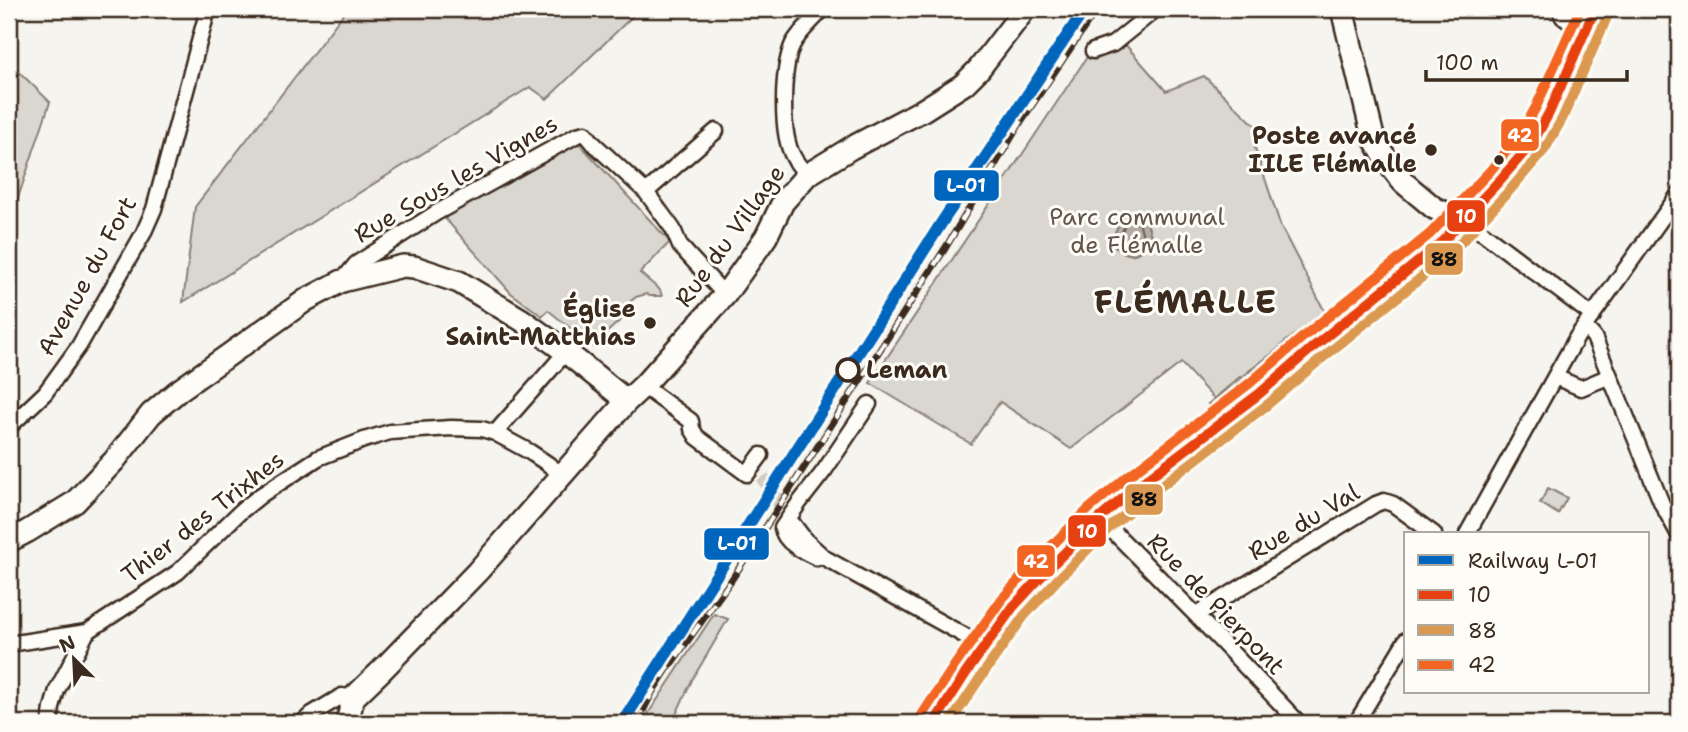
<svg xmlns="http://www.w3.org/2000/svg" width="1688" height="732" viewBox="0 0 1688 732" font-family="'Shantell Sans',sans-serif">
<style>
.green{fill:#dad6d0;stroke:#8a8077;stroke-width:2}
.water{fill:#b4aca4;stroke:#84786e;stroke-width:2}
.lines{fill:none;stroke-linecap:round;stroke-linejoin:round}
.shore{stroke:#6b5e54;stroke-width:2}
.street-tunnel{stroke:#d0ccc4;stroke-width:14;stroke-dasharray:14 7;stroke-linecap:butt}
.street-casing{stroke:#3b2a1e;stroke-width:19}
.secondary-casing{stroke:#3b2a1e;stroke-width:26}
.street{stroke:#fdfcf7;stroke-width:14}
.secondary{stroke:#fdfcf7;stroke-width:21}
.rail-casing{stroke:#3b2a1e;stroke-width:7}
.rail{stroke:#fdfcf7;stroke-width:4.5;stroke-dasharray:13;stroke-linecap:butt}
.bus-1-casing{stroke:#fdfcf7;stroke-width:16}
.bus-2-casing{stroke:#fdfcf7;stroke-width:16}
.bus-3-casing{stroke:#fdfcf7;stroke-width:16}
.bus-1{stroke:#e74011;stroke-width:10}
.bus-2{stroke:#db9850;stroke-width:10}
.bus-3{stroke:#f26522;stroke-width:10}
.rail-1-casing{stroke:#fdfcf7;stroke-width:18}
.rail-1{stroke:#0065bd;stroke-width:12}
.poi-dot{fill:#3b2a1e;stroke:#fdfcf7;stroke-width:2.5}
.stop-dot{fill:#fdfcf7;stroke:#3b2a1e;stroke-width:3.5}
.labels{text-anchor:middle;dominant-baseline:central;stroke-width:6;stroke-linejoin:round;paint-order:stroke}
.poi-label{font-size:24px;font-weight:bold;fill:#3b2a1e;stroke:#fdfcf7;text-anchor:end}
.street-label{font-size:24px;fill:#3b2a1e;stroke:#fdfcf7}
.park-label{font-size:24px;fill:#63554a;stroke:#fdfcf7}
.stop-label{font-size:24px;font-weight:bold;fill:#3b2a1e;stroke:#fdfcf7;text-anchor:start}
.district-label{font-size:32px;font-weight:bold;letter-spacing:2px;fill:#3b2a1e;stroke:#fdfcf7}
.line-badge{stroke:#fdfcf7;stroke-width:2.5}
.badge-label{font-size:19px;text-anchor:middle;font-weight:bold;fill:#fff}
.pale-badge-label{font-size:19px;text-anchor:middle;font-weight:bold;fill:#111}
</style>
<rect width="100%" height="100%" fill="#f5f4ee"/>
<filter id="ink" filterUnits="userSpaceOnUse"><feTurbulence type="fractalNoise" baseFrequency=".0143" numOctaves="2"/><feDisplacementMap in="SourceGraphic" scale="14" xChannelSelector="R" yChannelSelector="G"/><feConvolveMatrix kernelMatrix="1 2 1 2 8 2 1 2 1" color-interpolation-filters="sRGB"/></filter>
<g filter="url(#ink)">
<path class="green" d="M347 9H640L547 99 530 87 183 302 195 207Z
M1124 43 1166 91 1204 76 1259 129 1255 148 1281 227 1325 312 1214 399 1181 363 1071 449 1000 402 971 444 870 383 1087 57Z
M9 62 50 102 9 225Z
M578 142 670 242 640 273 660 290 662 296H650L646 294 636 297 620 310 624 317 604 335 595 348 548 310 542 316 511 293 442 215Z
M1548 488 1567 498 1558 514 1540 503Z
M714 614 728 619 692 680 672 723H642Z"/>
<path class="water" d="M1124 214H1134L1146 220 1152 238C1140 256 1129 261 1113 244V235C1119 228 1117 220 1124 214Z
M1325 312 1335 325 1257 381 1249 371 1268 357H1270L1286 341Z
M1241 376 1248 387 1215 412 1208 404Z"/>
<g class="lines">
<path class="shore" d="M1128 221H1133L1140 225 1143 236 1140 243 1132 247 1125 246 1120 240 1125 223Z"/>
<path class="street-tunnel" d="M747 463 761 475 793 524"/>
<g class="street-casing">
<path id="street" d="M1559 9 1563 17 1584 33
M1093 51 1113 44 1156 9
M807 175C803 170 797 164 794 158 780 135 782 71 792 46 797 34 814 19 823 9
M646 192 716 131
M1461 220 1483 233 1593 316
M342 281 356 264 436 213 577 135 585 133 595 145 646 192 673 229 680 246 725 295
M1585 327 1594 337 1662 504 1679 535
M1555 377 1581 388 1610 376
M643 386 691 421 692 429 697 437 747 474 761 455
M9 427 45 393 79 346 143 234 154 209 208 9
M495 433 566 352
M1100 518 1196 615 1299 723
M793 524 805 540 825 558 985 647
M1467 534 1577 337 1679 194
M817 558C804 552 784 543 782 528L799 503 824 471 869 404
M1196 615 1376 504 1384 501 1393 504 1434 534
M9 644 87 632
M50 723 52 708 57 690 87 632 178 572 240 512 261 495 318 458 364 440 390 432 451 428 482 429 495 433 530 452 548 464 562 475
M302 723 312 714 342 696 353 698
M1356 723 1406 640"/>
</g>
<g class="secondary-casing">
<path id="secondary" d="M1342 9 1373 137 1389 164 1403 182 1434 208 1461 220
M9 541 28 531 75 502 114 461 151 414 178 391 306 300 342 281 403 266 414 267 459 282 522 320 566 352 627 401
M347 723 353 698 382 670 477 572 627 401 643 386 725 295 766 237 783 202 807 175 851 148 923 110 964 84 979 69 1025 9
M934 723 966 673 1013 607 1047 570 1100 518 1135 488 1259 394 1312 348 1440 244 1500 180 1533 142 1549 113 1595 9"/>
</g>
<use href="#street" class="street"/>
<use href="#secondary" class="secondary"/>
<g class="rail-casing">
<path id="rail" d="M637 723 653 691 666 671 732 579 769 522 946 247 1022 120 1097 9"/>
</g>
<use href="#rail" class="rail"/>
<g class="bus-1-casing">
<path id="bus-1" d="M934 723 966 673 1013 607 1047 570 1100 518 1135 488 1259 394 1312 348 1440 244 1500 180 1533 142 1549 113 1595 9"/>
</g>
<g class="bus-2-casing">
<path id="bus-2" d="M950 723 978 681 1024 616 1057 580 1109 528 1144 499 1267 405 1321 359 1449 255 1510 190 1545 149 1562 119 1608 15"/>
</g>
<g class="bus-3-casing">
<path id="bus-3" d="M922 715 955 665 1002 599 1037 560 1090 508 1127 477 1250 383 1303 337 1430 234 1490 171 1521 134 1536 107 1580 9"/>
</g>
<use href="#bus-1" class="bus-1"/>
<use href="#bus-2" class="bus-2"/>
<use href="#bus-3" class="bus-3"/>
<g class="rail-1-casing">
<path id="rail-1" d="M622 723 944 219 1085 9"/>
</g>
<use href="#rail-1" class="rail-1"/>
</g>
</g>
<g class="poi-dot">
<circle cx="1431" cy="150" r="7"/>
<circle cx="1499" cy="160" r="6"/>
<circle cx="650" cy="323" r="7"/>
</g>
<circle class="stop-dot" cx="848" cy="370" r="11"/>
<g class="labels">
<g class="poi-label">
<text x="1417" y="136">Poste avancé<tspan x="1417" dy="28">IILE Flémalle</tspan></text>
<text x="636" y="309">Église<tspan x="636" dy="28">Saint-Matthias</tspan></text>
</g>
<g class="street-label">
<text transform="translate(456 179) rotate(-30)">Rue Sous les Vignes</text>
<text transform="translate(730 236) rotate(-54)">Rue du Village</text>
<text transform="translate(87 276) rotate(-61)">Avenue du Fort</text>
<text transform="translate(203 517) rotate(-38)">Thier des Trixhes</text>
<text transform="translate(1304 522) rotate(-31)">Rue du Val</text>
<text transform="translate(1216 604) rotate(46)">Rue de Pierpont</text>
</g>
<g class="park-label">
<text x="1137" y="217">Parc communal<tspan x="1137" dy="28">de Flémalle</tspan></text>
</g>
<g class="stop-label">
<text x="866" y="370">Leman</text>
</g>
<g class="district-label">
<text x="1186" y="301">FLÉMALLE</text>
</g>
</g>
<g class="line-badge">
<rect x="1500" y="118" width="40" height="34" rx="7" fill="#f26522"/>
<rect x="933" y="169" width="67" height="33" rx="7" fill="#0065bd"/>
<rect x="1446" y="199" width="40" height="34" rx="7" fill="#e74011"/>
<rect x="1424" y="242" width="40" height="34" rx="7" fill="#db9850"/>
<rect x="1124" y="483" width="40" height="33" rx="7" fill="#db9850"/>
<rect x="1067" y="514" width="40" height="34" rx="7" fill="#e74011"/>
<rect x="703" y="527" width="67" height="34" rx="7" fill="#0065bd"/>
<rect x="1016" y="544" width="40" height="34" rx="7" fill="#f26522"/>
</g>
<g class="badge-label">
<text x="1520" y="142">42</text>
<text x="966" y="192">L-01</text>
<text x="1466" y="223">10</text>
<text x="1087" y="538">10</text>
<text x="737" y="550">L-01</text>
<text x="1036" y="568">42</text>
</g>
<g class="pale-badge-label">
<text x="1444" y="266">88</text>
<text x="1144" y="506">88</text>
</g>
<rect width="1688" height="732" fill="none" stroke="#fdfcf7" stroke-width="35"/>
<rect x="18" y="18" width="1653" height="697" fill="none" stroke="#3b2a1e" stroke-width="2.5" filter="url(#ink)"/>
<rect x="1404" y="532" width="245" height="161" fill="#fdfcf7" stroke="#afa8a0" stroke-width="2"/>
<rect x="1418" y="555" width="35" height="10" fill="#0065bd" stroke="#afa8a0" stroke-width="2"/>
<text x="1468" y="568" font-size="21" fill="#3b2a1e">Railway L-01</text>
<rect x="1418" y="590" width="35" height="10" fill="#e74011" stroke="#afa8a0" stroke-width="2"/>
<text x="1468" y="602" font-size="21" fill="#3b2a1e">10</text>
<rect x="1418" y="625" width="35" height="10" fill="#db9850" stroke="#afa8a0" stroke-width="2"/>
<text x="1468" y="638" font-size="21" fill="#3b2a1e">88</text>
<rect x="1418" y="660" width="35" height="10" fill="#f26522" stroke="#afa8a0" stroke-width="2"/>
<text x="1468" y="672" font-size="21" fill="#3b2a1e">42</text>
<g transform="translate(74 659) rotate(336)" stroke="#fdfcf7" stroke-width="5" paint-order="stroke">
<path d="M0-5L12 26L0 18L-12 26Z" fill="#3b2a1e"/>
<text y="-10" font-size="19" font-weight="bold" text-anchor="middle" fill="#3b2a1e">N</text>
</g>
<path d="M1426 70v10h201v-10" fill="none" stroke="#3b2a1e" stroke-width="3.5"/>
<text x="1436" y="70" font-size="21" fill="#3b2a1e" stroke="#fdfcf7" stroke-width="5" paint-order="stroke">100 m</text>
</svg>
